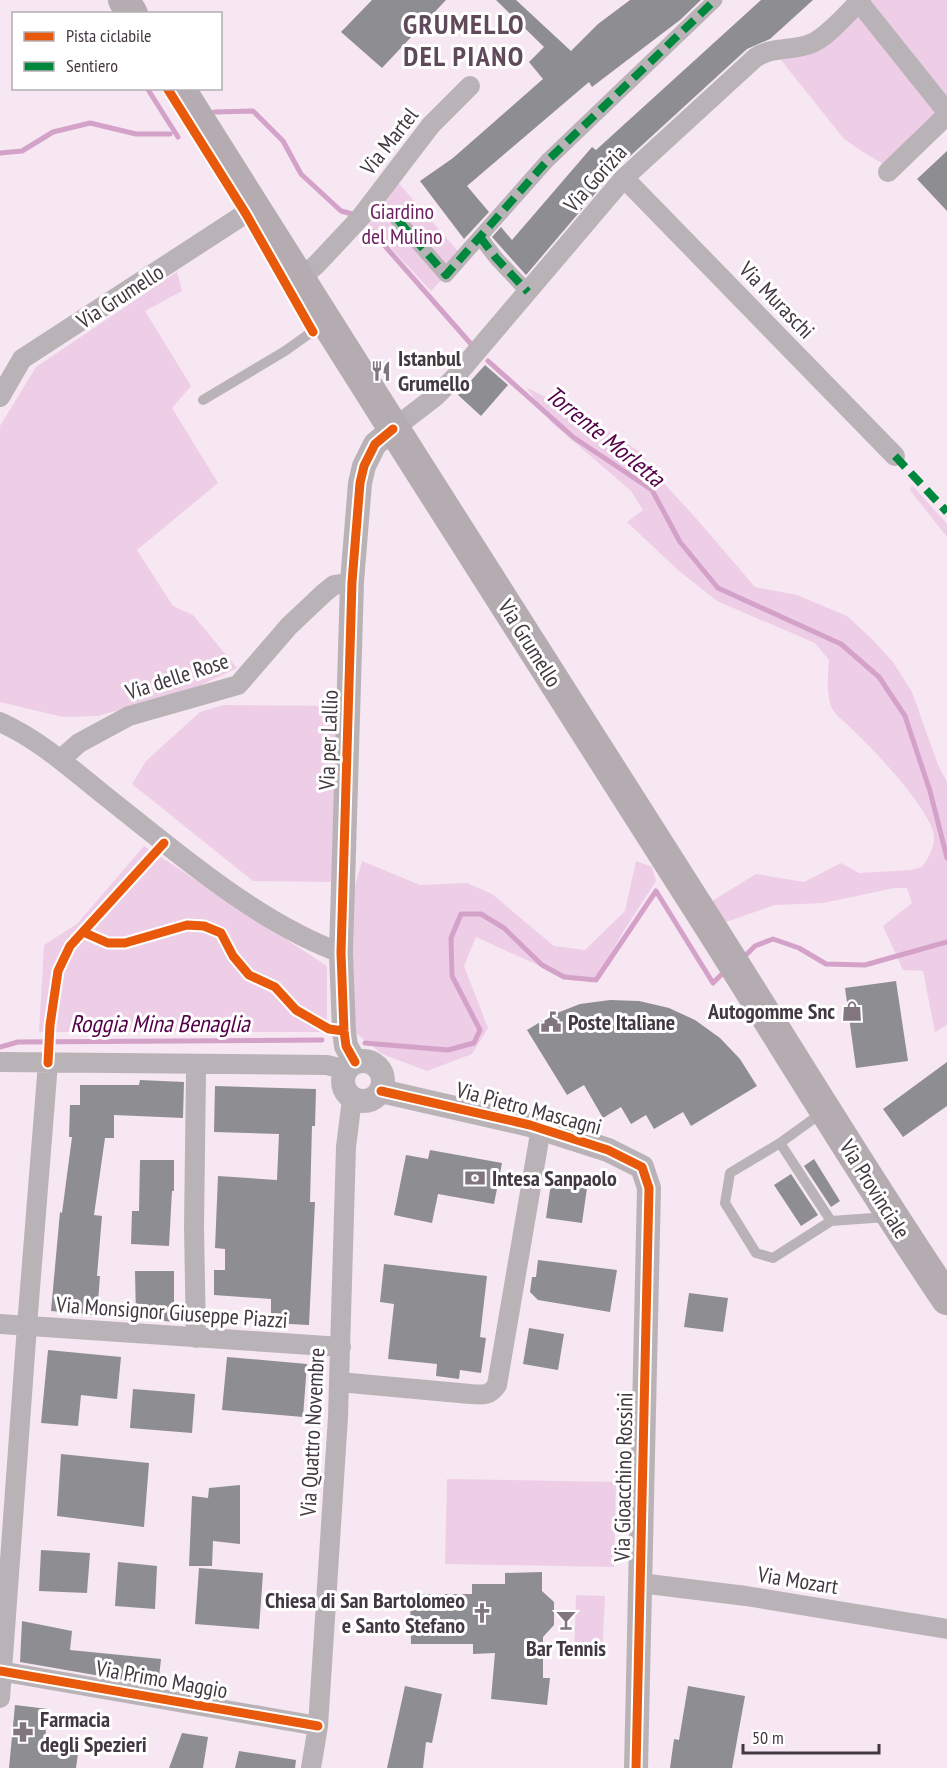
<svg xmlns="http://www.w3.org/2000/svg" width="947" height="1768" viewBox="0 0 947 1768" font-family="'PT Sans Narrow',sans-serif">
<style>
.green{fill:#eecee6}
.lines{fill:none;stroke-linecap:round;stroke-linejoin:round}
.stream{stroke:#d4a1c9;stroke-width:5}
.building{fill:#8e8e92}
.service{stroke:#b9b3b7;stroke-width:10}
.pedestrian{stroke:#b9b3b7;stroke-width:15}
.minor{stroke:#b9b3b7;stroke-width:20}
.tertiary{stroke:#b9b3b7;stroke-width:24}
.primary{stroke:#b4acb1;stroke-width:32}
.quiet{stroke:#00873e;stroke-width:8;stroke-dasharray:15 8;stroke-linecap:butt}
.cycleway-casing{stroke:#fff;stroke-width:13}
.cycleway{stroke:#e8590c;stroke-width:9}
.labels{text-anchor:middle;dominant-baseline:central;stroke-width:6;stroke-linejoin:round;paint-order:stroke}
.street-label{font-size:22px;fill:#423840;stroke:#fff}
.park-label{font-size:22px;fill:#702062;stroke:#fff}
.poi-label{font-size:22px;font-weight:bold;fill:#423840;stroke:#fff;text-anchor:start}
.water-label{font-size:24px;font-style:italic;fill:#540049;stroke:#fff}
.district-label{font-size:28px;font-weight:bold;letter-spacing:1.5px;fill:#5f495a;stroke:#fff}
</style>
<rect width="100%" height="100%" fill="#f6e7f2"/>
<path class="green" d="M861 0H947V117L894 170 863 152 844 139 773 50 801 46Z
M395 179 463 257 431 291 363 218Z
M177 272 182 291 145 311 191 386 172 408 218 483 137 550 173 606 193 615 237 668 182 694 147 702 98 716 63 717 0 702V426L36 367Z
M526 387 595 423 640 452 668 488 695 517 755 587 797 595 847 616 872 639 893 662 912 692 938 765 947 782V1025L935 1032 923 971 903 970 883 926 912 903 907 888H894L824 903 775 905 726 922 709 903 756 874 804 882 841 863 859 873 911 870 922 867C928 859 934 848 934 838 935 814 874 750 856 733 849 725 834 715 831 706 826 692 828 675 829 660L815 643 717 601 679 571 627 522 643 510 631 491 551 422Z
M912 485 947 524V537L910 490Z
M224 705 339 706 332 882 253 881 132 784 146 761 200 712Z
M144 846 327 966V1032H39L44 945 77 924Z
M362 861 420 885 467 883 492 894 554 946 585 950 625 911 636 861 652 867 656 881 623 932 596 980 564 977 476 937 464 966 488 1028 472 1054 427 1071 382 1054 352 1030 354 889Z
M447 1479 616 1482 614 1567 445 1564Z
M576 1595 605 1596 602 1658 574 1657Z"/>
<g class="lines">
<path class="stream" d="M147 88 178 137
M214 112 253 111 283 141 301 174 341 211 356 215
M0 153 22 151 53 132 90 123 136 134H170
M370 229 471 344
M488 361 573 437 652 490 680 542 718 588 841 644 879 677 905 716 930 791 947 858
M747 954 755 946 773 939 799 948 826 964 865 965 947 942
M365 1043 448 1050 474 1043 480 1030 452 976 451 938 461 914H481L504 928 542 965 564 977 596 980 656 891 713 983 721 975
M0 1047 18 1042 322 1040"/>
</g>
<path class="building" d="M372 0H446L382 68 341 32Z
M496 0H516L571 51 598 24 630 0H701L680 20 592 87 589 82 467 186 489 212 464 239 420 181 453 158 543 79 529 62 544 47Z
M761 0H813L770 39 747 49 616 169 526 275 492 237 501 227 512 240 592 147 596 150Z
M947 151V211L917 179Z
M485 365 508 385 481 416 458 395Z
M896 981 908 1061 856 1068 845 988Z
M610 1000 639 1001 669 1008 695 1020 720 1038 740 1059 757 1086 691 1126 683 1112 654 1129 646 1115 631 1124 621 1107 603 1118 584 1085 567 1095 527 1030 552 1015 580 1004Z
M947 1062V1106L903 1137 883 1109Z
M140 1080 184 1082 183 1118 114 1115V1138H105L94 1215 102 1216 97 1276H100L97 1315 51 1311 60 1212 62 1213 72 1137H69L70 1105H80V1085H139Z
M215 1086 316 1089 315 1126H312L310 1202H315L309 1325 271 1323V1299L214 1295V1270H225V1249L215 1248 218 1176 277 1180 279 1134 214 1132Z
M430 1150 502 1163 494 1204 438 1194 432 1223 394 1215 406 1155 428 1159Z
M814 1159 840 1201 831 1207 804 1166Z
M140 1160H174V1191H172L169 1246 131 1244 132 1211H139Z
M791 1174 818 1215 801 1226 774 1185Z
M551 1183 587 1188 582 1223 546 1218Z
M538 1260 617 1270 610 1312 538 1300 530 1292 532 1277H536Z
M384 1264 487 1276 480 1337 486 1338 481 1373 460 1370 459 1379 436 1376 437 1364 388 1359 394 1304 380 1302Z
M135 1271H174V1322L136 1318Z
M689 1293 728 1298 723 1332 684 1327Z
M529 1328 564 1334 558 1370 523 1364Z
M48 1350 121 1357 117 1399 81 1395 78 1426 41 1423Z
M227 1357 307 1364 303 1417 222 1410Z
M133 1389 195 1394 192 1433 130 1428Z
M61 1454 149 1463 144 1527 57 1516Z
M240 1485V1544L213 1541 212 1566H189L192 1496 208 1498 209 1488Z
M41 1550 90 1553 87 1593 39 1591Z
M118 1562 157 1566 155 1609 115 1606Z
M199 1568 263 1573 259 1629 195 1624Z
M542 1572V1591L554 1602V1625L543 1637V1678H550L547 1705 491 1699 495 1653 473 1654V1644H411L410 1594H472V1584H505V1573Z
M22 1621 72 1631 70 1650 161 1659 158 1686 20 1662Z
M405 1686 442 1694 432 1743 426 1742 423 1768H387Z
M688 1686 745 1696 732 1768H670L674 1739 679 1740Z
M15 1705 48 1709 45 1741 79 1746 76 1768H9Z
M182 1733 208 1737 203 1768H169Z
M239 1751 296 1760 295 1768H235Z"/>
<g class="lines">
<path class="service" d="M203 400 285 351 323 324
M823 1112 780 1143 831 1221 887 1217
M780 1143 730 1173 725 1203 756 1253 773 1258 831 1221"/>
<path class="pedestrian" d="M398 220 446 275 547 161 715 0
M480 237 496 258 528 292"/>
<path class="minor" d="M859 2 947 112
M888 172 947 115
M624 178 895 456
M299 280 317 264 360 218 431 125 470 86
M0 397 22 359 254 208
M393 429 436 396 455 377 624 178 755 58C772 46 792 51 810 44 827 38 848 12 861 0
M0 722C40 740 70 768 104 795 175 851 256 922 341 953
M61 759 79 743 129 716 238 685 289 626 324 593 334 585 352 582
M0 1062 327 1065 346 1070
M194 1064 196 1073 194 1227 196 1338
M0 1324 341 1347
M339 1382 470 1394C483 1395 490 1396 497 1385L541 1128
M640 1583 746 1596 947 1629
M0 1671 318 1726
M0 1698 27 1326 48 1063
M311 1768 318 1726 338 1417 346 1147 352 1099"/>
<path class="tertiary" d="M343 1081a20 20 0 1 1 40 0a20 20 0 1 1-40 0Z
M355 1062 346 1046 344 1031 341 953 352 582 360 483 364 466 375 444 393 429
M381 1091 530 1125 608 1150 642 1167 649 1188 636 1768"/>
<path class="primary" d="M124 0 132 14
M179 88C349 359 520 628 692 898 777 1031 858 1167 947 1299"/>
<path class="quiet" d="M398 220 446 275 547 161 715 0
M480 237 496 258 528 292
M895 456 947 512"/>
<g class="cycleway-casing">
<path id="cycleway" d="M167 88 246 214 313 332
M83 932 108 943H125L187 925 204 926 221 933 233 956 249 975 275 987 296 1010 329 1029 344 1031
M355 1062 346 1046 344 1031 341 953 352 582 360 483 364 466 375 444 393 429
M48 1063 50 1025 58 971 70 946 164 843
M381 1091 530 1125 608 1150 642 1167 649 1188 636 1768
M0 1671 318 1726"/>
</g>
<use href="#cycleway" class="cycleway"/>
</g>
<defs>
<g id="restaurant-bare" transform="scale(1.62)"><path d="M-5-6h1v4h1v-4h1v4h1v-4h1v5L-1.5 .5V6h-2V.5L-5-1ZM5-6V6H3V1.5H1.5Q1.5-4 5-6Z" fill="#81757e" stroke="#fff" stroke-width="2.5" paint-order="stroke"/></g>
<g id="shop-bare" transform="scale(1.62)"><path d="M-5-2.5h2.3a2.7 3.5 0 0 1 5.4 0H5L5.5 6h-11ZM-1.5-2.5h3a1.5 2.3 0 0 0-3 0Z" fill="#81757e" stroke="#fff" stroke-width="2.5" paint-order="stroke"/></g>
<g id="civic-bare" transform="scale(1.62)"><path d="M-.6-6.5H3V-4.5H.6V-3L4-1V1h2V6H-6V1h2V-1L-.6-3ZM-1.2 2.5V6h2.4V2.5Z" fill="#81757e" stroke="#fff" stroke-width="2.5" paint-order="stroke"/></g>
<g id="bank-bare" transform="scale(1.62)"><path d="M-6-4H6V4H-6ZM0-2.3a2.3 2.3 0 1 0 0 4.6a2.3 2.3 0 1 0 0-4.6Z" fill="#81757e" stroke="#fff" stroke-width="2.5" paint-order="stroke"/></g>
<g id="church-bare" transform="scale(1.62)"><path d="M-1.2-6h2.4v3.5h3.3v2.4h-3.3V6h-2.4V-.1h-3.3v-2.4h3.3Z" fill="#81757e" stroke="#fff" stroke-width="2.5" paint-order="stroke"/></g>
<g id="bar-bare" transform="scale(1.62)"><path d="M-6-5H6L.8 .8V4.5H3.5V6h-7V4.5H-.8V.8Z" fill="#81757e" stroke="#fff" stroke-width="2.5" paint-order="stroke"/></g>
<g id="pharmacy-bare" transform="scale(1.62)"><path d="M-2-6h4v4h4v4h-4v4h-4v-4h-4v-4h4Z" fill="#81757e" stroke="#fff" stroke-width="2.5" paint-order="stroke"/></g>
</defs>
<g fill-rule="evenodd">
<use href="#restaurant-bare" x="381" y="371"/>
<use href="#shop-bare" x="852" y="1011"/>
<use href="#civic-bare" x="551" y="1022"/>
<use href="#bank-bare" x="475" y="1178"/>
<use href="#church-bare" x="482" y="1613"/>
<use href="#bar-bare" x="566" y="1620"/>
<use href="#pharmacy-bare" x="23" y="1732"/>
</g>
<g class="labels">
<g class="street-label">
<text transform="translate(389 141) rotate(-52)">Via Martel</text>
<text transform="translate(595 178) rotate(-48)">Via Gorizia</text>
<text transform="translate(120 296) rotate(-33)">Via Grumello</text>
<text transform="translate(777 300) rotate(46)">Via Muraschi</text>
<text transform="translate(530 643) rotate(58)">Via Grumello</text>
<text transform="translate(177 676) rotate(-18)">Via delle Rose</text>
<text transform="translate(328 740) rotate(-88)">Via per Lallio</text>
<text transform="translate(529 1108) rotate(15)">Via Pietro Mascagni</text>
<text transform="translate(875 1189) rotate(58)">Via Provinciale</text>
<text transform="translate(172 1312) rotate(4)">Via Monsignor Giuseppe Piazzi</text>
<text transform="translate(312 1432) rotate(-87)">Via Quattro Novembre</text>
<text transform="translate(623 1477) rotate(-89)">Via Gioacchino Rossini</text>
<text transform="translate(798 1580) rotate(9)">Via Mozart</text>
<text transform="translate(162 1679) rotate(10)">Via Primo Maggio</text>
</g>
<g class="park-label">
<text x="402" y="211">Giardino<tspan x="402" dy="25">del Mulino</tspan></text>
</g>
<g class="poi-label">
<text x="398" y="358">Istanbul<tspan x="398" dy="25">Grumello</tspan></text>
<text x="835" y="1011" text-anchor="end">Autogomme Snc</text>
<text x="568" y="1022">Poste Italiane</text>
<text x="492" y="1178">Intesa Sanpaolo</text>
<text x="465" y="1600" text-anchor="end">Chiesa di San Bartolomeo<tspan x="465" dy="25">e Santo Stefano</tspan></text>
<text x="566" y="1648" text-anchor="middle">Bar Tennis</text>
<text x="40" y="1719">Farmacia<tspan x="40" dy="25">degli Spezieri</tspan></text>
</g>
<g class="water-label">
<text transform="translate(605 436) rotate(39)">Torrente Morletta</text>
<text x="160" y="1023">Roggia Mina Benaglia</text>
</g>
<g class="district-label">
<text x="464" y="23">GRUMELLO<tspan x="464" dy="32">DEL PIANO</tspan></text>
</g>
</g>
<rect x="12" y="12" width="210" height="78" fill="#ffffff" stroke="#b3afb3" stroke-width="1.5"/>
<rect x="24" y="32" width="30" height="9" fill="#e8590c" stroke="#b3afb3" stroke-width="1.5"/>
<text x="66" y="42" font-size="18" fill="#423840">Pista ciclabile</text>
<rect x="24" y="62" width="30" height="9" fill="#00873e" stroke="#b3afb3" stroke-width="1.5"/>
<text x="66" y="72" font-size="18" fill="#423840">Sentiero</text>
<path d="M743 1744v9h136v-9" fill="none" stroke="#423840" stroke-width="3"/>
<text x="752" y="1744" font-size="18" fill="#423840" stroke="#ffffff" stroke-width="4.5" paint-order="stroke">50 m</text>
</svg>
